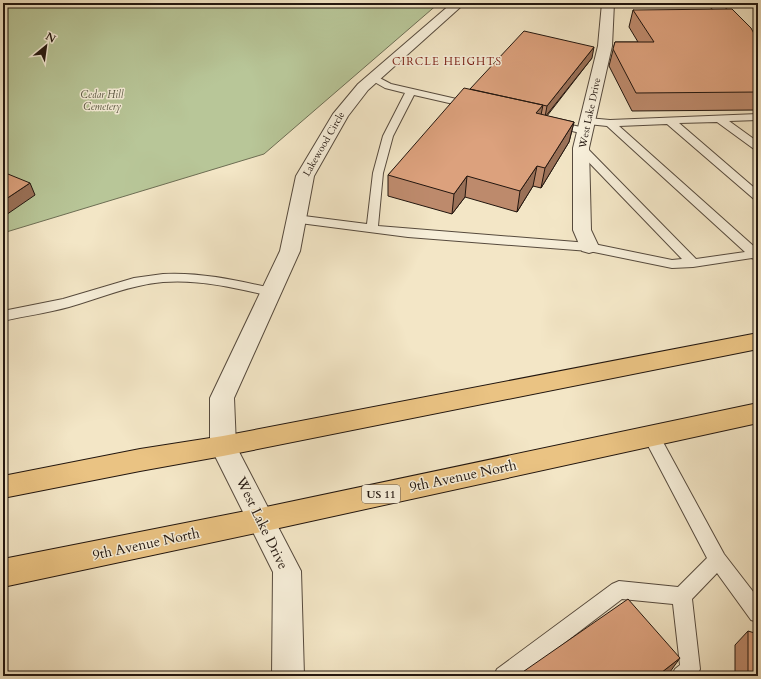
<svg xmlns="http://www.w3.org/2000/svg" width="761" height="679" viewBox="0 0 761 679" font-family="Cardo,serif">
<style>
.green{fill:#b8c698;stroke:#6d6e54}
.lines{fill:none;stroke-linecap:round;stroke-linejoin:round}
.lane-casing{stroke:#564a3d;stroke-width:2}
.street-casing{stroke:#564a3d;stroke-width:2}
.primary-casing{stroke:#22160f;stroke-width:2}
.lane{fill:#f7efda;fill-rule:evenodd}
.street{fill:#f7efda;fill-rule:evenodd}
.primary{fill:#eac383;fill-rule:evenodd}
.wall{fill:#bd8a6c;stroke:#22160f}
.shaded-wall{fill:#9a7158;stroke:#22160f}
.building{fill:#dca17d;stroke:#22160f}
.labels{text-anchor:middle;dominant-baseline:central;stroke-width:3;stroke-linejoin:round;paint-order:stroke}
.far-park-label{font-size:10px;font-style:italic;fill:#56543f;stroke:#f7efda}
.far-street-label{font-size:10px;fill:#22160f;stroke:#f7efda}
.far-neighbourhood-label{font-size:11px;letter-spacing:1px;fill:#7a1f14;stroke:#f7efda}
.shield{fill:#f7efda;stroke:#62574c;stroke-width:1}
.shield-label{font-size:11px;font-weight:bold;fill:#22160f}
.near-street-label{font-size:14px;fill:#22160f;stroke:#f7efda}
</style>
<rect width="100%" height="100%" fill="#f3e6c6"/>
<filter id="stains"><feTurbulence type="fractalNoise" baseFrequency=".005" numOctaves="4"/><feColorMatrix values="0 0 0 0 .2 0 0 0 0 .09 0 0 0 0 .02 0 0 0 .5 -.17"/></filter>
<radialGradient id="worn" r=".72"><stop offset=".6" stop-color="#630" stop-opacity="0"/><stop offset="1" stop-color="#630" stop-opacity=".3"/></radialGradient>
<path class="green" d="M3 3H439L264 154 3 233Z"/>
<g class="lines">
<g class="lane-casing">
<path id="lane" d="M374 75 391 84 474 103 476 105 471 108 414 95 393 136 383 173 378 226 589 243 672 260 682 259 577 150 576 148 577 146H585L696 259 745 252 607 126 588 124 583 121 588 118 610 120 758 114V120L729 121 758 142V150L754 149 717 122 679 123 758 191V200L754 199 667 124 619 126 758 250V261L752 258 693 267 672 268 589 251 408 237 292 222 290 219 292 216 296 215 367 224 373 173 383 136 405 93 385 88 371 80 369 78 371 76Z
M554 121 589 129 590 131 585 134 550 126 549 124 550 122Z
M163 274C200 272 235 280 271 288L276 289 278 292 276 295 271 296C235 288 199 279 163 282 130 285 100 298 69 307 47 313 25 316 3 321V311L63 299 134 278Z
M651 430 657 431 724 554 758 598V622L751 620 717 573 692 599 700 669 697 676H672L675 669 680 665 673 604 622 599 521 676H494L497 669 612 584 619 581 678 587 707 558 643 436 645 431Z"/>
</g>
<g class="street-casing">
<path id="street" d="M452 3H465L368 90 348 116 314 176 300 251 234 398 236 446 301 571 304 676H272L273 572 210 446V398L280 251 296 176 333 114 358 84Z
M602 3H614L612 46 589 148 591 230 599 247 596 251 589 253 582 251 573 230V148L598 46Z
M707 3H720L758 41V53L753 52Z"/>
</g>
<g class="primary-casing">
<path id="primary" d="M758 333V349L223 456 140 471 3 498V476L140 449 223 436Z
M758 403V423L261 532 3 587V559L261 508Z"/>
</g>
<use href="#lane" class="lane"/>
<use href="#street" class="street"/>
<use href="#primary" class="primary"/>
</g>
<path class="wall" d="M633 10 758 41V110L632 111 609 66 615 42H638L629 27Z
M592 58 547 116 574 122 569 142 541 188 533 186 517 212 465 197 452 214 388 196V175L470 89Z
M748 631 758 676H735V645Z"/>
<path class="shaded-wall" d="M594 47 592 58 545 117 547 106Z
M543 105 539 125 536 113Z
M574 122 569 142 541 188 545 168Z
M537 166 533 186 517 212 520 191Z
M467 176 465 197 452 214 454 194Z
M30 183 35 195 3 217V201Z
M680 658 670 672 664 676H657Z"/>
<path class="building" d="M732 9 751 28 758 41V92L636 93 613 49 615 42H654L633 10Z
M524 31 594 47 547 106 470 89Z
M464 88 543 105 536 113 574 122 545 168 537 166 520 191 467 176 454 194 388 175Z
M3 172 30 183 3 201Z
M628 599 680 658 657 676H517Z
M748 631 758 634V676H748Z"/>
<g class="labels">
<g class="far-park-label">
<text x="102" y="95">Cedar Hill<tspan x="102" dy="12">Cemetery</tspan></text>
</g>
<g class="far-street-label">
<text transform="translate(590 113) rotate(-78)">West Lake Drive</text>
<text transform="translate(324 144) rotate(-60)">Lakewood Circle</text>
</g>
<g class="far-neighbourhood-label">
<text x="447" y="61">CIRCLE HEIGHTS</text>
</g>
<rect class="shield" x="362" y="485" width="38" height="18" rx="3"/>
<g class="shield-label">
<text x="381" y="494">US 11</text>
</g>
<g class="near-street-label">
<text transform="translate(463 476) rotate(-12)">9th Avenue North</text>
<text transform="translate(262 523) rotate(64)">West Lake Drive</text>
<text transform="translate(146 544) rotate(-12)">9th Avenue North</text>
</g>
</g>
<rect width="761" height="679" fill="none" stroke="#f3e6c6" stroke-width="16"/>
<rect x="4" y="4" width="753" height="671" fill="none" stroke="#22160f" stroke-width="2"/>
<rect x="8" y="8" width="745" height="663" fill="none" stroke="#22160f"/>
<g transform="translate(46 46) rotate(29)" stroke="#f7efda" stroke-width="3" paint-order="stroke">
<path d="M0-3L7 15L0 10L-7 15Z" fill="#22160f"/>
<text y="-6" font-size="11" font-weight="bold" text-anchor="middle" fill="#22160f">N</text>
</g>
<rect width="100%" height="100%" filter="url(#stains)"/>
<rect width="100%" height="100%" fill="url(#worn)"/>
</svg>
